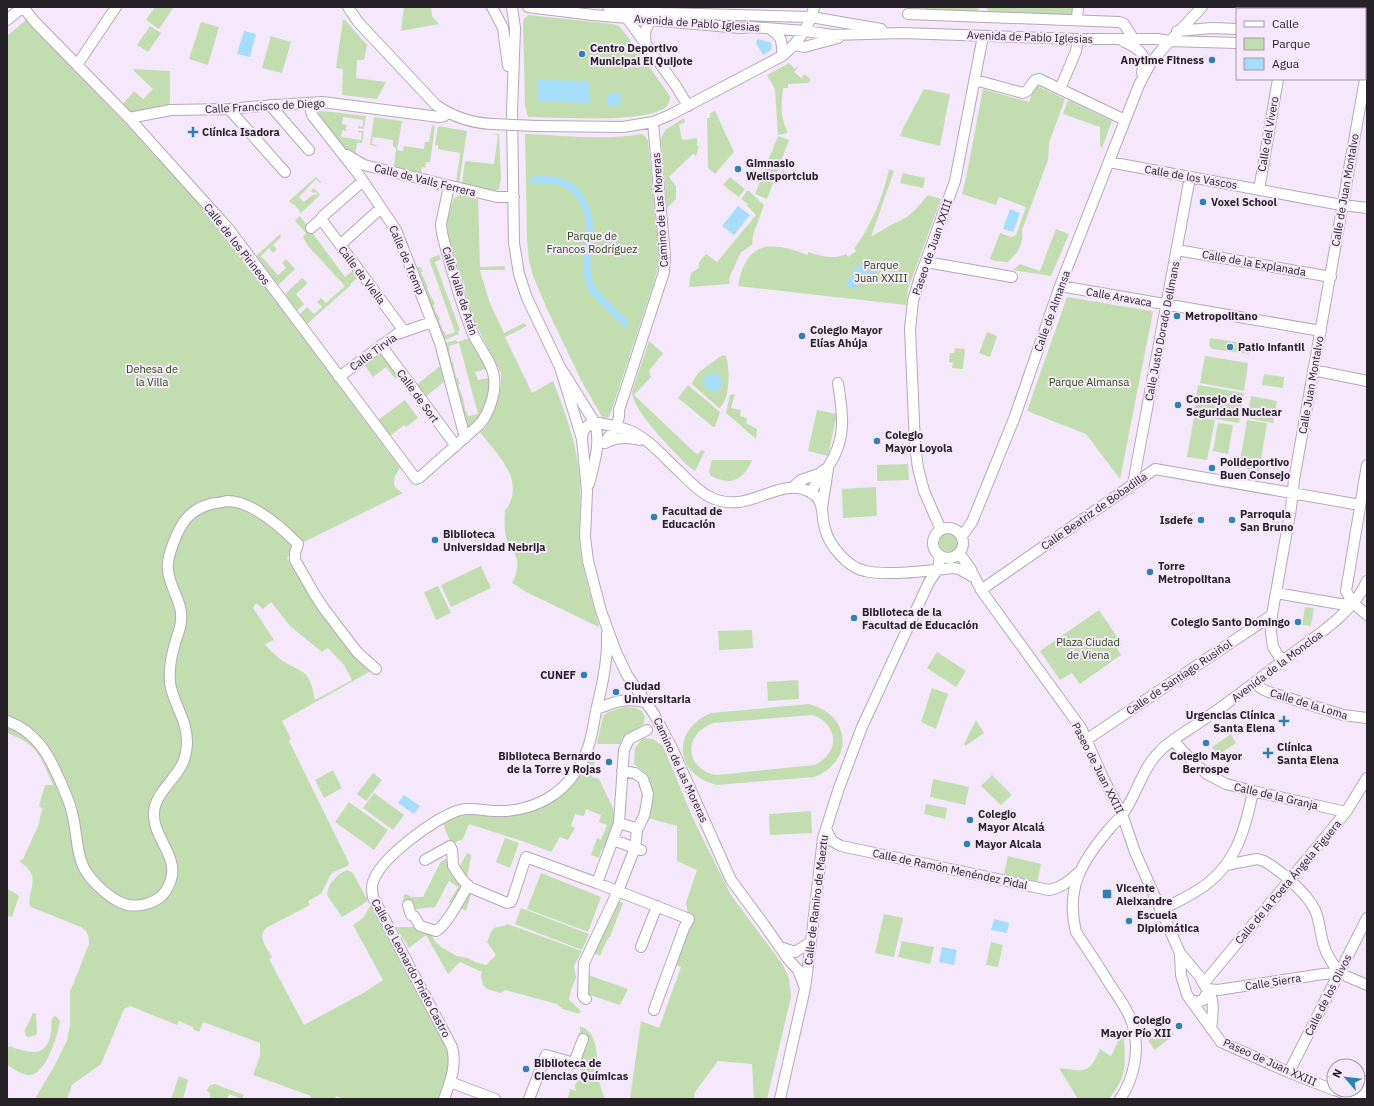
<svg xmlns="http://www.w3.org/2000/svg" width="1374" height="1106" viewBox="0 0 1374 1106" font-family="'IBM Plex Sans',sans-serif">
<style>
.green{fill:#c2deb1;fill-rule:evenodd}
.water{fill:#a5ddfb}
.lines{fill:none;stroke-linecap:round;stroke-linejoin:round}
.canal{stroke:#a5ddfb;stroke-width:7}
.minor-casing{stroke:#b6a8ba;stroke-width:12}
.minor{stroke:#fff;stroke-width:10}
.minor-bridge-casing{stroke:#b6a8ba;stroke-width:12;stroke-linecap:butt}
.minor-bridge{stroke:#fff;stroke-width:10}
.poi-dot{fill:#2e81b1;stroke:#f6e8fb;stroke-width:1.5}
.labels{text-anchor:middle;dominant-baseline:central;stroke-width:4;stroke-linejoin:round;paint-order:stroke}
.street-label{font-size:11px;fill:#262027;stroke:#f6e8fb}
.poi-label{font-size:11px;font-weight:bold;fill:#262027;stroke:#f6e8fb;text-anchor:start}
.park-label{font-size:11px;fill:#2b4b0e;stroke:#f6e8fb}
</style>
<rect width="100%" height="100%" fill="#f6e8fb"/>
<path class="green" d="M155 7H174L159 29 146 20Z
M404 7H431L432 16 439 24 401 31Z
M925 7H978L979 13 925 11Z
M986 7H1075L1072 18 989 13Z
M529 15 613 24 619 26 628 37 670 96C670 100 669 104 666 107 645 124 557 117 528 117L525 106 523 21 525 18Z
M26 20 131 129 222 229 400 468C393 478 390 486 403 493L304 542 294 545 292 552 287 558 295 567 371 671 282 721 291 739 289 741 349 863 348 866 333 872 330 876 321 894 308 901 310 905 266 928C257 937 267 948 272 957L269 959 304 1025 365 992 383 980 353 925 363 918 371 904 447 1046C452 1068 445 1079 438 1099H345L336 1096 335 1099H310L311 1096 253 1075 260 1056V1043L203 1022 199 1032 193 1029V1027L179 1021 177 1025 130 1006 124 1009 101 1064 72 1085 67 1099H35L56 1063 67 1040 70 1025V992L89 944C89 935 88 932 81 927L31 907 29 903C31 884 40 875 19 861L23 859 39 824 40 817 43 809 39 806 45 785H53C40 756 39 745 7 733V36ZM271 602 290 626 322 652 328 648 344 665 352 680 315 700C313 692 312 683 307 676 303 670 294 668 288 664 279 659 271 652 265 644L274 640 253 608 256 603 263 609Z
M343 20H345L367 45 364 60H357L356 78 386 82 377 99 342 95 343 69 336 68Z
M201 22 219 27 208 65 189 59Z
M150 26 161 33 148 52 137 45Z
M271 36 291 42 282 73 262 68Z
M789 63 795 69 797 66 798 67 794 72 801 78 805 74 811 80 808 83 788 84V88H783C781 106 780 117 788 133L778 135 775 89 767 75Z
M134 69 170 71V107L131 113 123 104 134 91 143 99 153 89 134 71Z
M1036 85 1065 99 1049 143 1048 160 1045 168 1022 230C1024 244 1018 252 1008 262L995 261 990 259 1000 233 1011 237 1016 235 1026 207 999 197 996 205 962 194 966 178 983 89 1029 102Z
M924 89 950 94 940 146 900 136 904 126Z
M1068 100 1112 121 1102 148 1100 145V127L1063 114Z
M319 111 332 112 366 116 364 129 358 128V126L363 127V120L343 117 342 124 347 125 345 129H346V131L342 130 341 137 361 140 362 133 358 132V131H364L362 143H357L355 157 349 153 318 115Z
M715 111 734 152 715 174 708 168 707 118H710V113Z
M374 117 402 121 397 150 403 151 404 146 424 149 425 142H429L432 125 435 126 430 162H426L425 168 422 167 421 174 394 167 396 148 393 147V140L373 137 372 144 377 145 376 146 370 145Z
M684 118 685 122 679 125 682 140 697 138V146H699L696 156 693 154 669 177 676 186V199L667 208 661 139 665 130Z
M438 126 467 131 459 184 456 183 460 153 438 149V145H435Z
M490 134H499L501 179 499 189 493 192 462 184 465 161 494 164 498 135Z
M525 134C564 135 604 141 642 134L645 136 648 141 659 254 658 267 655 279 610 415 608 418 602 417 582 382 548 311 533 276 529 260 527 240Z
M778 136 789 140 767 199 755 194Z
M889 169 894 171 871 237 889 226 907 217 917 208 928 195 941 199 908 289 906 305 738 286C746 240 771 241 808 255V252C821 256 834 260 846 254L848 257 856 251 854 249C871 226 883 197 889 169Z
M903 173 925 178 923 188 900 183Z
M316 177 321 182 320 183 316 179 299 197 304 202 314 194 316 196 317 194 315 192 313 193 311 191 314 188 320 195 301 213 294 204 293 205 289 201Z
M730 177 745 189 739 197 723 185Z
M748 190 764 205 753 235 752 245 741 252 730 276 729 284 689 287 691 273 699 268V262L706 254 717 262 756 215 747 206 748 204 741 199Z
M460 195 478 199 480 267 505 266V270H480L489 301 504 333 524 323 527 326 505 337 532 393 553 381C566 414 578 447 580 483 581 506 578 528 580 550 584 577 593 601 599 627L528 593 512 583C517 574 520 562 514 553 511 549 512 551 510 548 504 536 504 523 505 510 510 506 510 502 512 497 518 472 494 451 480 432L486 427 494 412 501 385V373L474 321 448 235 447 219 454 198Z
M300 216 345 277 354 270 359 277 350 284 351 285 307 324 300 314 307 307 314 314 322 307 317 302 321 298 326 303 345 286 308 246 303 237 306 233 295 221Z
M1056 229 1069 234 1051 276 1013 270 1020 264 1040 271Z
M280 234 281 237 273 245 277 249 273 253 269 248 261 256 278 275 286 268 282 263 286 259 295 269 278 285 256 256Z
M439 255 441 259 435 262 460 330 458 331 459 334 444 340 417 267H421L423 272H421L428 287 427 288 435 304 433 305 437 315H438L440 320 439 321 443 331H444L446 335 455 332 429 259Z
M302 278 308 283 296 294 304 304 297 311 285 294Z
M1067 297 1151 311 1153 312 1120 479 1086 434 1027 411Z
M987 332 997 336 990 357 979 353Z
M470 338 486 369 475 372 478 380 489 378 490 382C488 395 483 422 469 426L467 425 445 343 456 340 457 342ZM459 343 478 414 468 416 467 412H466L463 401H464L458 385 460 384 458 378H456L453 362H452L449 351H450L449 346Z
M1210 338 1250 344 1249 354 1212 349 1209 345Z
M649 341 663 353 649 371 651 377 634 395 694 452 698 454 701 450 705 451 695 471 688 466C674 451 633 412 632 392Z
M955 348 965 349 963 369 952 368 953 363 949 362 950 353H954Z
M380 350 400 376 395 379 386 367 373 377 363 363Z
M723 355 726 356C730 368 730 397 721 407L719 408 692 384C694 373 714 361 723 355Z
M1205 356 1248 363 1244 391 1200 383Z
M440 366 444 382 424 398 415 386Z
M1264 374 1284 377 1283 388 1262 385Z
M688 385 720 412 715 427 712 426 678 398Z
M1198 385 1244 393 1239 423 1193 415Z
M735 394 731 408 741 410 740 416 747 418 746 423 757 429 756 439 726 413 730 395Z
M1251 396 1277 401 1273 423 1247 418Z
M405 400 418 418 406 427 404 425 390 436 378 420Z
M817 410 837 414 828 456 808 451Z
M1194 417 1215 420 1207 460 1187 457Z
M1247 420 1267 423 1259 471 1239 467Z
M1218 423 1233 425 1228 454 1213 451Z
M712 460H752C749 469 740 481 729 481 723 481 716 478 711 476L709 471Z
M908 464 909 480 877 481V465Z
M876 487 877 516 843 518 842 489Z
M939 542a10 10 0 1 1 20 0a10 10 0 1 1-20 0Z
M481 566 491 588 451 607 441 585Z
M438 586 451 613 436 620 424 592Z
M1305 607 1314 608 1311 626 1302 625Z
M1099 610 1122 644 1117 648 1121 655 1080 684 1072 673 1060 680 1040 651Z
M752 630 753 648 719 650 718 631Z
M937 652 966 671 956 687 927 668Z
M798 680 799 699 768 701 767 682Z
M932 688 948 694 936 729 921 722Z
M809 704C851 715 855 761 814 777L717 785C674 775 671 730 711 713ZM813 715C839 725 840 753 815 765L716 775C684 769 683 733 714 723Z
M624 707 636 708 642 711 645 717 643 725 622 738 620 744H597L603 716 608 712Z
M976 720 984 733 965 746 964 744Z
M1231 734 1236 743 1218 755 1212 747Z
M643 738 653 739 663 746 695 823 731 895 783 965 789 978 791 997 767 1099H754L752 1064 718 1061 695 1092 694 1099H630L641 1021 659 1028 681 967 675 964 690 926 686 903 697 870 677 861V826L648 818 649 776 634 764 635 748Z
M594 751 596 754 592 777 599 779 613 808 615 818 605 846 601 850 599 858 591 855 597 838 601 840 607 825 599 822 601 815 586 809 584 816 575 814 571 826 575 828 568 840 560 837 551 852 525 842 469 824 463 839 451 844 443 824C448 822 454 818 459 816 473 810 490 818 505 817 533 815 563 797 580 775 586 768 590 759 594 751Z
M333 770 342 788 324 798 315 780Z
M373 773 382 780 366 801 357 794Z
M992 775 1012 795 1001 805 981 786Z
M933 779 969 787 965 805 930 797Z
M374 793 404 815 393 830 363 808Z
M349 802 388 830 374 850 335 822Z
M926 804 947 808 945 819 924 814Z
M811 811 812 833 770 835 769 814Z
M505 838 519 843 510 868 496 862Z
M467 853 471 855 467 879 472 892 466 911 449 902 458 887 449 881 435 907 406 910 403 901 404 895 407 894 411 897H423L440 863 445 859 449 861 456 873Z
M1008 856 1041 864 1037 882 1004 874Z
M347 870 353 873 368 901 342 917 327 895C328 883 336 875 347 870Z
M541 873 601 897 588 932 527 909Z
M7 889 15 893 19 896 12 917 7 916Z
M616 901 623 903 610 937 608 938 600 956 593 953Z
M521 908 589 934 582 950 515 924Z
M884 914 903 918 894 957 875 953Z
M507 924 582 951 574 966 576 978 571 990 569 1000 581 1011 579 1014 563 1009 557 1004 505 990 501 993 487 989 483 985 481 975 482 972 460 962 448 974 426 935 409 948 396 927H416L431 934 435 941 441 947 457 956 468 958 475 962 486 965 496 955 487 942C489 938 490 933 492 930 496 925 503 928 507 924Z
M902 941 934 947 930 964 898 957Z
M991 942 1003 945 998 967 986 965Z
M585 974 628 989 620 1005 587 994Z
M33 1013 36 1014 37 1033 36 1035 29 1037 26 1036 25 1030Z
M55 1016 57 1017 60 1021C58 1035 46 1074 30 1075 22 1075 14 1069 7 1065V1050L9 1046C27 1053 48 1059 51 1032 52 1027 50 1022 53 1017Z
M580 1026C602 1034 595 1062 599 1081 600 1087 603 1093 605 1099L568 1098 570 1089 576 1091 575 1086 582 1069 575 1066 583 1039 578 1037 580 1031Z
M1167 1027 1174 1035 1155 1050 1148 1041Z
M1122 1033 1124 1036C1125 1064 1128 1075 1109 1099H1078L1059 1068C1085 1071 1089 1075 1100 1049L1111 1056Z
M179 1076 188 1080 183 1099H171Z
M215 1084 244 1095 242 1099 229 1094 227 1099H210V1094L207 1090 210 1085Z"/>
<path class="water" d="M244 31 256 34 250 57 237 54Z
M757 39 770 42 772 45 771 50 763 55 756 43Z
M538 80 589 81V103L537 101Z
M608 93H621L620 106 608 105Z
M738 206 750 215 734 235 722 226Z
M1010 209 1020 213 1013 232 1003 229Z
M858 264 874 273 867 284 863 275H860L861 278 858 285 857 289 845 286Z
M704 382a9 9 0 1 1 18 0a9 9 0 1 1-18 0Z
M404 795 420 806 414 814 398 803Z
M994 919 1009 923 1007 933 991 930Z
M942 947 957 950 954 965 939 962Z"/>
<g class="lines">
<path class="canal" d="M534 180C551 178 571 181 580 197 583 203 586 208 588 214 593 237 582 262 590 284 595 297 615 312 625 323"/>
<g class="minor-casing">
<path id="minor" d="M23 7 35 22 129 118 228 228 416 479 419 478 480 424C489 413 496 393 494 378 493 363 478 346 472 332 460 300 450 266 442 233L441 224 449 186
M348 7 358 22 436 105C453 117 471 123 492 124
M492 7 503 28 508 66
M512 7 515 28 512 111 514 243 519 274 527 298 560 367 595 423C601 443 594 464 589 484
M528 7 593 15 741 28 751 27 805 31 832 35 902 33 1078 39H1157L1169 41 1237 43
M608 7 661 13 811 17 881 29
M624 14 676 86 688 106
M908 14 1119 22 1124 24 1134 40
M1077 18 1078 7
M7 20 23 7
M770 29C783 37 782 42 782 56
M1177 31 1212 28 1237 29
M1365 33 1367 34
M1123 41C1140 50 1147 52 1142 73
M646 45C644 34 645 29 651 20
M795 45 804 47 838 38
M1365 49H1367
M77 65 116 7
M1365 78 1367 66
M975 80 1023 93 1027 91 1035 80 1039 79 1125 120
M1060 89 1076 51 1078 39
M309 103 312 115 359 175 396 230 440 343 465 438
M270 105 309 150
M229 109 285 172
M129 118 171 110 229 109 261 106 322 102 439 117 444 116 448 113
M537 126 623 127 653 122 670 115 782 56C798 43 809 28 814 7
M347 155 364 165 497 197H514
M1109 162 1336 204 1367 208
M1259 190 1278 79
M321 219 404 331
M311 228 321 219 323 216 363 181
M340 245 381 208
M1177 250 1331 277
M926 262 1012 277
M1060 286 1321 331
M381 345 456 446
M560 367 582 439 587 491 585 537 588 561 601 611 616 652 627 675 654 714 672 748 731 880 765 926 788 959 798 970 805 988
M1313 370 1367 381
M339 377 397 334 432 322
M582 439C582 429 589 421 599 423 609 425 619 427 628 430 649 438 664 458 680 472 689 481 698 491 710 497 750 517 779 473 812 493 825 501 821 516 825 529 829 545 848 568 865 571 887 576 929 571 952 568L959 569 975 578
M604 443C611 434 621 422 619 410L664 272 665 256 653 122
M605 443C616 437 629 437 640 440
M1367 465 1346 591 1353 603 1367 615
M1133 484 1190 177
M793 487 801 480 819 474 824 470
M811 493C815 483 822 476 828 467 847 439 843 414 838 383
M822 508 828 469
M933 543a15 15 0 1 1 30 0a15 15 0 1 1-30 0Z
M941 530 924 491 918 468 915 445 910 329 913 301 919 280 955 181 983 36
M962 536 972 522 1014 419 1060 286 1139 85 1150 64 1158 54 1202 7
M959 553 970 568 981 590 1081 728 1104 780 1122 814 1135 852 1180 953 1200 977C1203 985 1210 991 1212 1000 1214 1009 1212 1020 1211 1029
M981 590 1155 469 1360 505
M1276 593 1340 604 1353 603
M1282 661 1273 647 1271 633 1272 615 1291 508 1294 480 1365 79
M1258 681C1257 688 1264 690 1269 692L1343 715 1367 718
M597 709C616 701 625 698 646 702
M7 721C37 732 49 755 61 783 66 794 71 805 73 817 77 833 76 853 84 868 90 880 109 898 122 903 128 906 135 906 141 905 150 904 160 899 165 892 187 859 152 842 154 812 155 795 172 782 180 768 185 760 187 750 187 741 187 720 173 703 170 683 169 672 171 658 174 647 176 638 181 629 181 620 183 602 169 587 168 570 166 557 178 528 187 518 194 510 205 505 215 503 219 503 223 502 227 501 252 501 281 527 298 544L295 553V560L315 595 325 610 357 652 376 669
M1086 740 1272 615
M1173 740 1191 760 1207 774 1226 784 1253 791 1346 812
M619 823 632 827 637 830
M826 829 832 841 841 846 1049 890C1061 888 1069 881 1078 873
M613 840 641 850
M425 860 450 846 452 850 453 866 461 878 469 887 507 903 511 902 513 897 526 857 597 883 619 823 624 750 629 739 647 730
M1226 865 1257 859 1264 861C1281 871 1306 892 1315 910 1320 921 1320 934 1324 946 1327 956 1333 964 1339 973
M597 883 689 919 684 928 654 1010
M408 905 411 915 414 916 420 926 436 931C447 925 461 897 468 885
M1160 910C1173 904 1186 898 1198 890 1235 867 1245 832 1253 791
M641 947 657 906
M780 947 795 952 811 942
M1180 953 1181 975 1187 995 1221 1042 1288 1072 1334 1090
M1204 983 1346 812 1367 778
M1207 989 1218 990 1323 974 1339 973 1367 985
M586 999 583 996 584 963 618 891 635 848 637 830 644 816 646 807 648 794 643 779 635 773 622 771
M1191 1000 1197 1002 1203 1000 1208 991
M1289 1072 1367 918
M450 1082 495 1099
M1335 1090 1352 1096 1367 1095
M1359 1096 1367 1081
M444 1099C450 1082 457 1066 452 1047L373 897C372 892 371 887 373 882 380 858 436 817 460 810 471 807 485 811 496 811 516 812 537 806 553 795 567 786 578 770 585 755 592 741 593 726 596 711 602 686 608 660 607 634
M529 1099 546 1055 574 1063 583 1039
M780 1099 805 988 811 942 823 838 839 788 862 727 929 582 938 569 940 555
M1120 1099C1134 1079 1140 1050 1133 1026 1129 1011 1119 998 1111 986 1100 968 1088 950 1076 932 1065 888 1082 861 1110 828 1114 823 1119 819 1122 815 1137 795 1141 770 1159 752 1171 739 1188 731 1203 720 1231 701 1258 680 1285 659 1313 638 1353 614 1367 581"/>
</g>
<use href="#minor" class="minor"/>
<g class="minor-bridge-casing">
<path id="minor-bridge" d="M492 124 537 126"/>
</g>
<use href="#minor-bridge" class="minor-bridge"/>
</g>
<g class="poi-dot">
<circle cx="582" cy="54" r="4"/>
<circle cx="1212" cy="60" r="4"/>
<path d="M191 126h4v4h4v4h-4v4h-4v-4h-4v-4h4z"/>
<circle cx="738" cy="169" r="4"/>
<circle cx="1203" cy="202" r="4"/>
<circle cx="1177" cy="316" r="4"/>
<circle cx="802" cy="336" r="4"/>
<circle cx="1230" cy="347" r="4"/>
<circle cx="1178" cy="405" r="4"/>
<circle cx="877" cy="441" r="4"/>
<circle cx="1212" cy="468" r="4"/>
<circle cx="654" cy="517" r="4"/>
<circle cx="1201" cy="520" r="4"/>
<circle cx="1232" cy="520" r="4"/>
<circle cx="435" cy="540" r="4"/>
<circle cx="1150" cy="572" r="4"/>
<circle cx="854" cy="618" r="4"/>
<circle cx="1298" cy="622" r="4"/>
<circle cx="584" cy="675" r="4"/>
<circle cx="616" cy="692" r="4"/>
<path d="M1282 715h4v4h4v4h-4v4h-4v-4h-4v-4h4z"/>
<circle cx="1206" cy="743" r="4"/>
<path d="M1266 747h4v4h4v4h-4v4h-4v-4h-4v-4h4z"/>
<circle cx="609" cy="762" r="4"/>
<circle cx="970" cy="820" r="4"/>
<circle cx="967" cy="844" r="4"/>
<rect x="1102" y="889" width="10" height="10" rx="2"/>
<circle cx="1129" cy="921" r="4"/>
<circle cx="1179" cy="1026" r="4"/>
<circle cx="526" cy="1069" r="4"/>
</g>
<g class="labels">
<g class="street-label">
<text transform="translate(697 23) rotate(4)">Avenida de Pablo Iglesias</text>
<text transform="translate(1030 37) rotate(2)">Avenida de Pablo Iglesias</text>
<text transform="translate(265 106) rotate(-3)">Calle Francisco de Diego</text>
<text transform="translate(1268 134) rotate(-80)">Calle del Vivero</text>
<text transform="translate(1191 177) rotate(10)">Calle de los Vascos</text>
<text transform="translate(425 180) rotate(14)">Calle de Valls Ferrera</text>
<text transform="translate(1345 190) rotate(-80)">Calle de Juan Montalvo</text>
<text transform="translate(660 210) rotate(-94)">Camino de Las Moreras</text>
<text transform="translate(237 244) rotate(52)">Calle de los Pirineos</text>
<text transform="translate(932 247) rotate(-71)">Paseo de Juan XXIII</text>
<text transform="translate(407 260) rotate(67)">Calle de Tremp</text>
<text transform="translate(1254 263) rotate(10)">Calle de la Explanada</text>
<text transform="translate(362 275) rotate(53)">Calle de Viella</text>
<text transform="translate(460 291) rotate(72)">Calle Valle de Arán</text>
<text transform="translate(1119 297) rotate(10)">Calle Aravaca</text>
<text transform="translate(1052 311) rotate(-70)">Calle de Almansa</text>
<text transform="translate(1162 331) rotate(-79)">Calle Justo Dorado Dellmans</text>
<text transform="translate(373 352) rotate(-36)">Calle Tirvia</text>
<text transform="translate(1311 385) rotate(-80)">Calle Juan Montalvo</text>
<text transform="translate(418 396) rotate(54)">Calle de Sort</text>
<text transform="translate(1094 511) rotate(-35)">Calle Beatriz de Bobadilla</text>
<text transform="translate(1277 666) rotate(-37)">Avenida de la Moncloa</text>
<text transform="translate(1179 677) rotate(-34)">Calle de Santiago Rusiñol</text>
<text transform="translate(1309 704) rotate(17)">Calle de la Loma</text>
<text transform="translate(1098 768) rotate(63)">Paseo de Juan XXIII</text>
<text transform="translate(681 770) rotate(65)">Camino de Las Moreras</text>
<text transform="translate(1276 796) rotate(13)">Calle de la Granja</text>
<text transform="translate(950 869) rotate(12)">Calle de Ramón Menéndez Pidal</text>
<text transform="translate(1288 882) rotate(-50)">Calle de la Poeta Ángela Figuera</text>
<text transform="translate(816 900) rotate(-83)">Calle de Ramiro de Maeztu</text>
<text transform="translate(411 968) rotate(62)">Calle de Leonardo Prieto Castro</text>
<text transform="translate(1273 982) rotate(-9)">Calle Sierra</text>
<text transform="translate(1328 995) rotate(-63)">Calle de los Olivos</text>
<text transform="translate(1270 1062) rotate(24)">Paseo de Juan XXIII</text>
</g>
<g class="poi-label">
<text x="590" y="48">Centro Deportivo<tspan x="590" dy="13">Municipal El Quijote</tspan></text>
<text x="1204" y="60" text-anchor="end">Anytime Fitness</text>
<text x="202" y="132">Clínica Isadora</text>
<text x="746" y="163">Gimnasio<tspan x="746" dy="13">Wellsportclub</tspan></text>
<text x="1211" y="202">Voxel School</text>
<text x="1185" y="316">Metropolitano</text>
<text x="810" y="330">Colegio Mayor<tspan x="810" dy="13">Elías Ahúja</tspan></text>
<text x="1238" y="347">Patio infantil</text>
<text x="1186" y="399">Consejo de<tspan x="1186" dy="13">Seguridad Nuclear</tspan></text>
<text x="885" y="435">Colegio<tspan x="885" dy="13">Mayor Loyola</tspan></text>
<text x="1220" y="462">Polideportivo<tspan x="1220" dy="13">Buen Consejo</tspan></text>
<text x="662" y="511">Facultad de<tspan x="662" dy="13">Educación</tspan></text>
<text x="1240" y="514">Parroquia<tspan x="1240" dy="13">San Bruno</tspan></text>
<text x="1193" y="520" text-anchor="end">Isdefe</text>
<text x="443" y="534">Biblioteca<tspan x="443" dy="13">Universidad Nebrija</tspan></text>
<text x="1158" y="566">Torre<tspan x="1158" dy="13">Metropolitana</tspan></text>
<text x="862" y="612">Biblioteca de la<tspan x="862" dy="13">Facultad de Educación</tspan></text>
<text x="1290" y="622" text-anchor="end">Colegio Santo Domingo</text>
<text x="576" y="675" text-anchor="end">CUNEF</text>
<text x="624" y="686">Ciudad<tspan x="624" dy="13">Universitaria</tspan></text>
<text x="1275" y="715" text-anchor="end">Urgencias Clínica<tspan x="1275" dy="13">Santa Elena</tspan></text>
<text x="1277" y="747">Clínica<tspan x="1277" dy="13">Santa Elena</tspan></text>
<text x="601" y="756" text-anchor="end">Biblioteca Bernardo<tspan x="601" dy="13">de la Torre y Rojas</tspan></text>
<text x="1206" y="756" text-anchor="middle">Colegio Mayor<tspan x="1206" dy="13">Berrospe</tspan></text>
<text x="978" y="814">Colegio<tspan x="978" dy="13">Mayor Alcalá</tspan></text>
<text x="975" y="844">Mayor Alcala</text>
<text x="1116" y="888">Vicente<tspan x="1116" dy="13">Aleixandre</tspan></text>
<text x="1137" y="915">Escuela<tspan x="1137" dy="13">Diplomática</tspan></text>
<text x="1171" y="1020" text-anchor="end">Colegio<tspan x="1171" dy="13">Mayor Pío XII</tspan></text>
<text x="534" y="1063">Biblioteca de<tspan x="534" dy="13">Ciencias Químicas</tspan></text>
</g>
<g class="park-label">
<text x="592" y="236">Parque de<tspan x="592" dy="13">Francos Rodríguez</tspan></text>
<text x="881" y="265">Parque<tspan x="881" dy="13">Juan XXIII</tspan></text>
<text x="152" y="369">Dehesa de<tspan x="152" dy="13">la Villa</tspan></text>
<text x="1089" y="382">Parque Almansa</text>
<text x="1088" y="642">Plaza Ciudad<tspan x="1088" dy="13">de Viena</tspan></text>
</g>
</g>
<rect width="1374" height="1106" fill="none" stroke="#262027" stroke-width="16"/>
<rect x="1236" y="8" width="130" height="72" fill="#f6e8fb" stroke="#a398a6"/>
<rect x="1244" y="21" width="20" height="6" fill="#ffffff" stroke="#a398a6"/>
<text x="1272" y="28" font-size="12" fill="#262027">Calle</text>
<rect x="1244" y="38" width="20" height="12" fill="#c2deb1" stroke="#a398a6"/>
<text x="1272" y="48" font-size="12" fill="#262027">Parque</text>
<rect x="1244" y="58" width="20" height="12" fill="#a5ddfb" stroke="#a398a6"/>
<text x="1272" y="68" font-size="12" fill="#262027">Agua</text>
<g transform="translate(1346 1078) rotate(298)"><circle r="19" fill="#f6e8fb" stroke="#a398a6"/>
<path d="M0-3L7 15L0 10L-7 15Z" fill="#2e81b1"/>
<text y="-6" font-size="11" font-weight="bold" text-anchor="middle" fill="#262027">N</text>
</g>
</svg>
